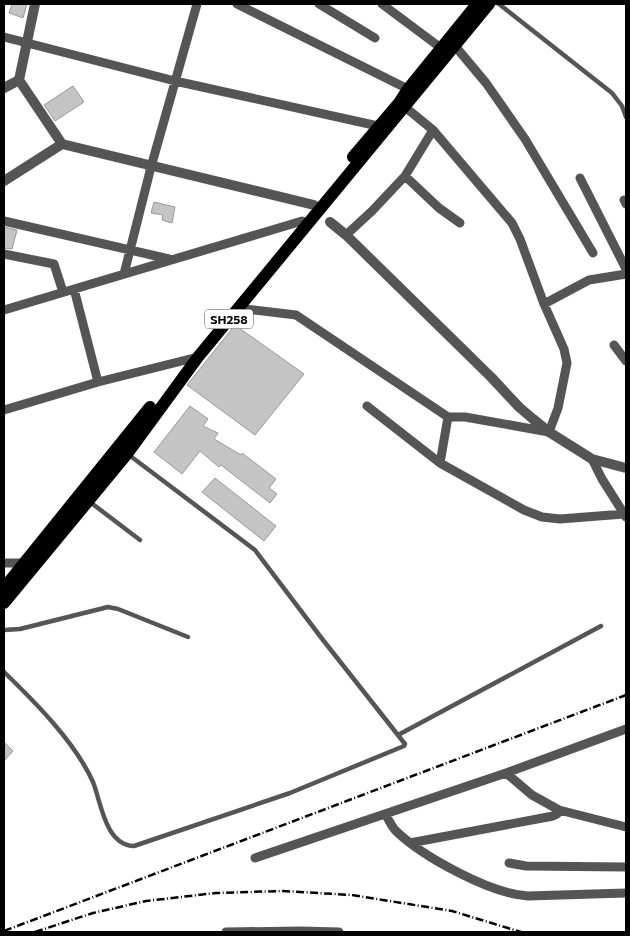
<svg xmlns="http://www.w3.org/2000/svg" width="630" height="936" viewBox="0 0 630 936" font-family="Commissioner,sans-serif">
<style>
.building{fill:#c4c4c4;stroke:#999}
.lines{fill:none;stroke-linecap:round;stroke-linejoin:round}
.service{stroke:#555;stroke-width:4.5}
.minor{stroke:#555;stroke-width:9}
.tertiary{stroke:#555;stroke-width:10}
.primary{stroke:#000;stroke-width:12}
.rail{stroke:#000;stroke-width:2.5;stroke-dasharray:8 2.5 1 2.5;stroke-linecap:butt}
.labels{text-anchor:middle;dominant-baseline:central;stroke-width:4.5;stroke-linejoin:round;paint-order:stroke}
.shield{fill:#fff;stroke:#4c4c4c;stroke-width:1}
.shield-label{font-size:12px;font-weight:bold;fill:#000}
</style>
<rect width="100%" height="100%" fill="#fff"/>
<path class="building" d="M12 4H27L23 18 9 13Z
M73 86 84 102 55 121 44 105Z
M154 202 175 207 172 223 162 220 163 215 151 213Z
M4 227 17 230 12 249 4 248Z
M235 325 304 374 255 435 187 385Z
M190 406 208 419 203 426 218 433 214 439 241 455 242 453 276 479 269 488 277 494 270 503 221 465 219 467 200 451 182 474 154 452Z
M215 478 276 526 264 541 202 492Z
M4 742 13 751 4 761Z"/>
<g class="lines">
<path class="service" d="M499 4 612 93 622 106 626 117
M90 502 140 540
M4 630 20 629 108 607 118 609 188 637
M4 672C35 702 75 742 93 782 101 802 105 845 134 846L290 793 404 746 405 744 323 640 255 550 129 455
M398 735 601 626"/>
<path class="minor" d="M237 4 408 89
M319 4 375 38
M382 4 441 48
M4 37 175 81 378 126
M455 46 486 83 525 139 593 253
M405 107 433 130 512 223 520 239 544 304 564 349 567 363 558 408 549 432 465 417H448L440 463
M405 176 439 208 460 223
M580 178 626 269
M624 200 626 204
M4 221 169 259
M346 235 372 211 405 176 433 130
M4 254 54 264 63 292
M124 274 151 167 197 4
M74 289 98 382
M544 304 589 280 626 274
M238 308 296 315 448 417
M4 310 302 221
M614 345 626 361
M367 406 440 463 524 510 542 517 560 519 624 514
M4 410 98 382 198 357
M592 459 602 479 626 517
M4 563H23
M506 773 532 795 559 810 626 827
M386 815C389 821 392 827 396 831 423 857 491 894 528 896L626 893
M410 843 553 816 557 814 559 810
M255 858 506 773 626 729
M509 863 526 866 626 867
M226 932 301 931 339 932"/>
<path class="tertiary" d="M35 4 19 80 62 144
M4 88 19 80
M4 181 62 144 314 205
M330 222 346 235 491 377 519 407 533 419 549 432 592 459 626 468"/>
<path class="primary" d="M353 157 399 103 408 89 477 4
M4 588 150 407
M4 603 127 454 198 357 489 4"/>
<path class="rail" d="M4 931 626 695
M35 932 93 913 146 901 216 893 283 891 352 895 452 911 521 932"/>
</g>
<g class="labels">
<rect class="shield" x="205" y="309.5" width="48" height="19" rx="4"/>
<g class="shield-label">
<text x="229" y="319">SH258</text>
</g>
</g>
<rect width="630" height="936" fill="none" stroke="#000000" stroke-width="10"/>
</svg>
